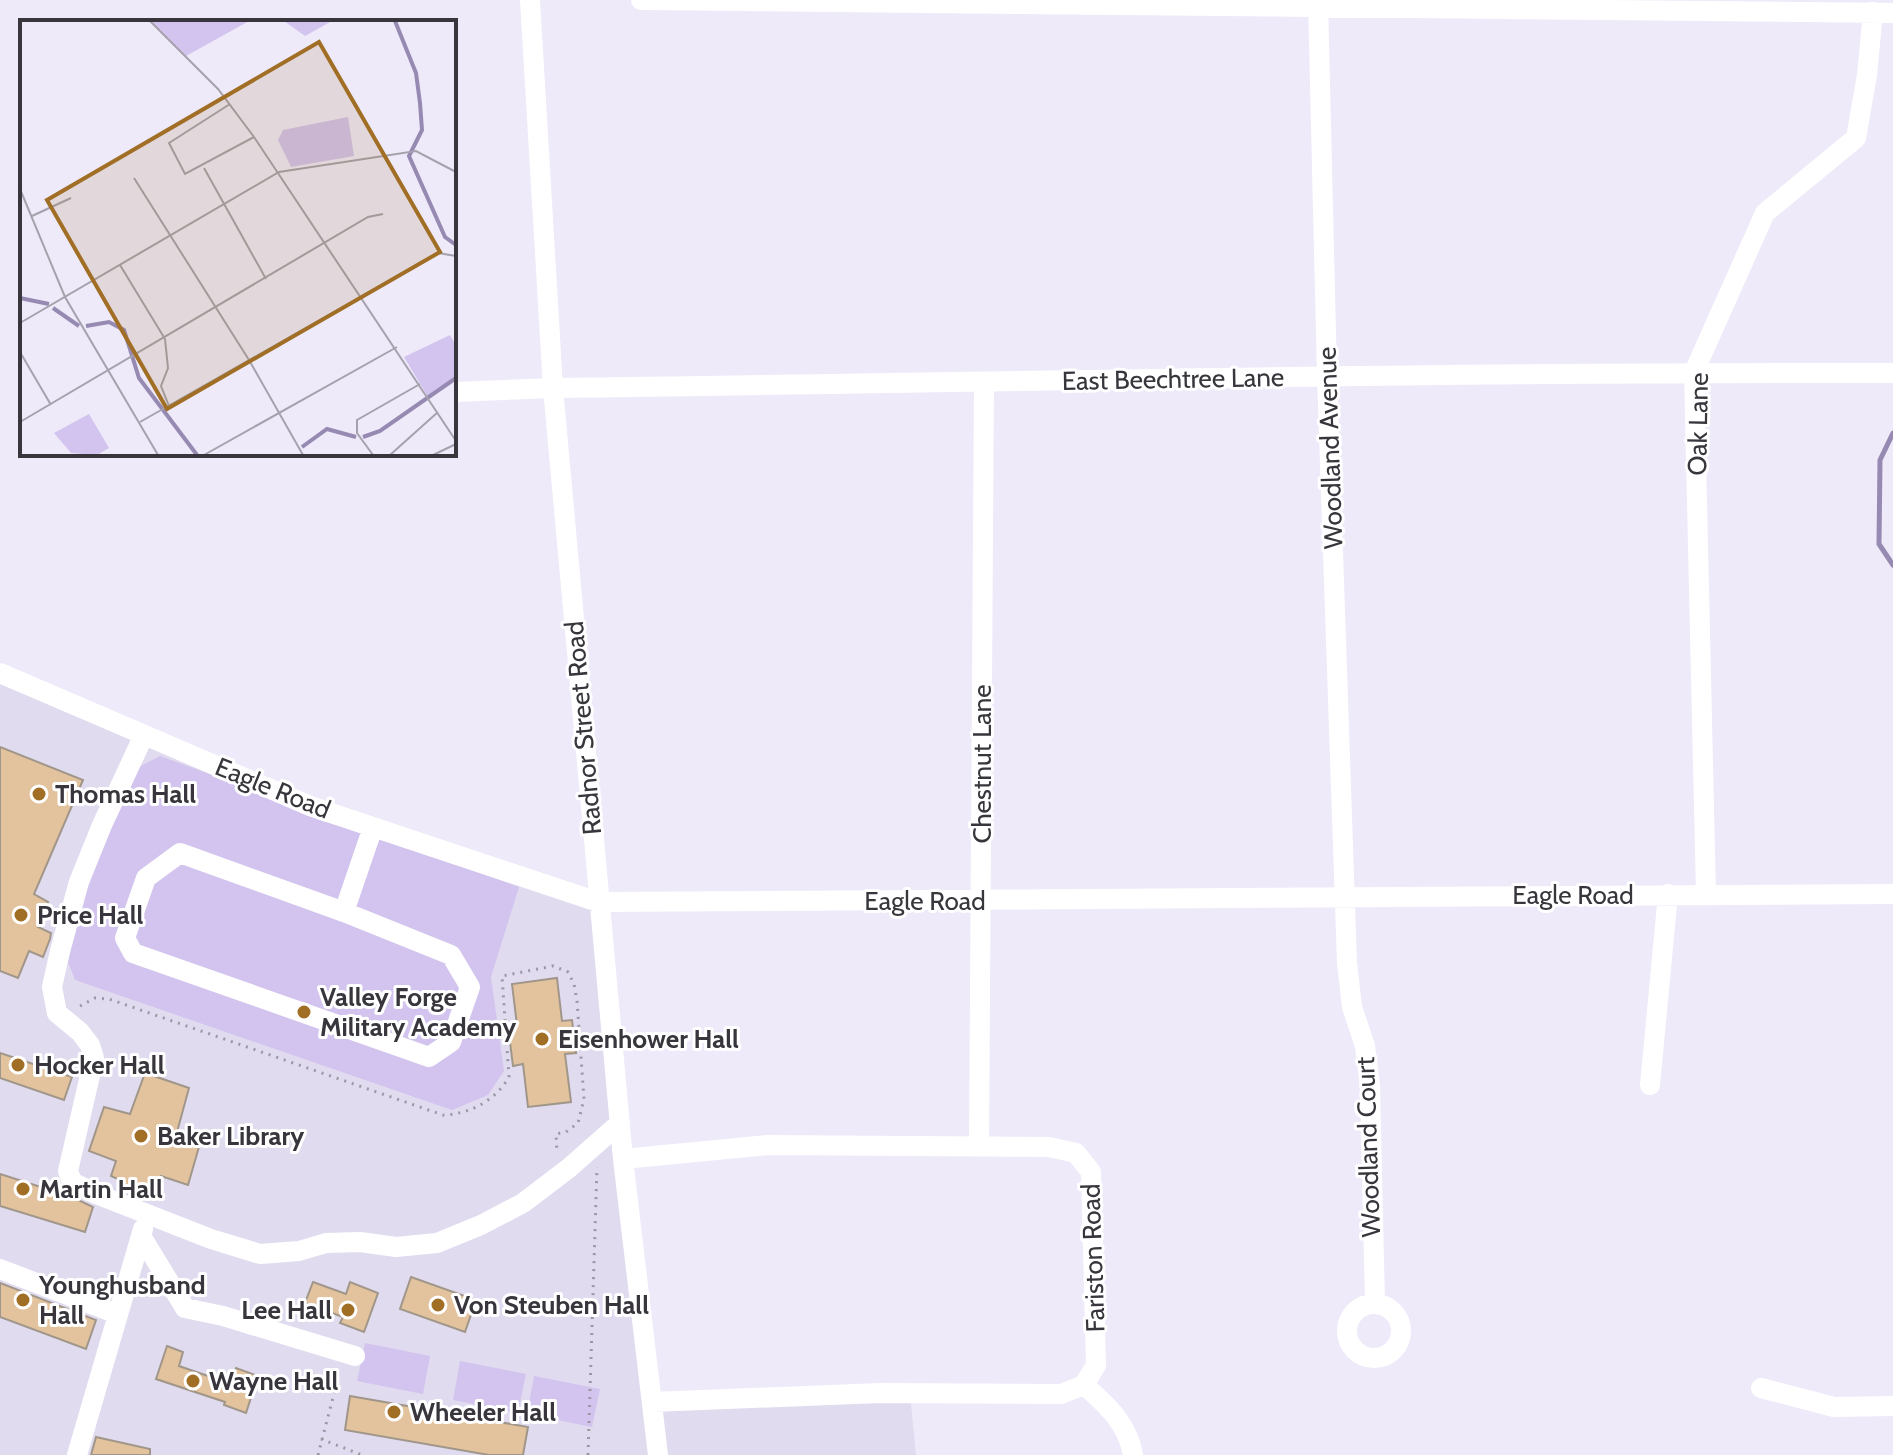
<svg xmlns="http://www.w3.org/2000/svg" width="1893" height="1455" viewBox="0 0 1893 1455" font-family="Cabin,sans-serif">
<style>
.built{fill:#e1dbf0}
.green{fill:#d2c4ee}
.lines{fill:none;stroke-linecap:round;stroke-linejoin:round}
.stream{stroke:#978ab2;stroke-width:5}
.building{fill:#e3c39d;stroke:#a0968a;stroke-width:2}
.path{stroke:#9b98a3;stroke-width:3;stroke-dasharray:2 6;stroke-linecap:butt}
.minor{stroke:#fff;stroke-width:20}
.poi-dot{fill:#a16e25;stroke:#fff;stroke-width:3}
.labels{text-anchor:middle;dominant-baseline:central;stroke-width:6;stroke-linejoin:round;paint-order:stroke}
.street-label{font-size:26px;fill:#38363c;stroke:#fff}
.poi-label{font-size:26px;font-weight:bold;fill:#38363c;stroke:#fff;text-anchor:start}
.inset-river{fill:none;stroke:#978ab2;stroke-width:4}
.inset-road{fill:none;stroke:#a5a2ad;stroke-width:2}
.view{fill:#a16e25;fill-opacity:0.15;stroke:#a16e25;stroke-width:4}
.inset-edge{fill:none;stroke:#38363c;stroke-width:4}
</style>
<rect width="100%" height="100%" fill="#eeeaf9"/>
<path class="built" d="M0 673 310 806 598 902 652 1402 910 1393 916 1455H0Z"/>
<path class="green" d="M160 756 519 887 491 977 504 1071 488 1095 452 1110 75 980 68 962 86 889 135 769Z
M365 1343 430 1356 423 1394 357 1381Z
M460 1361 526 1374 518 1413 453 1400Z
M534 1376 600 1389 592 1427 527 1414Z"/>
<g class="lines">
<path class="stream" d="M1893 433 1880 460 1879 544 1893 565"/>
</g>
<path class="building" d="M0 747 83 780 34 894 48 902 38 927 51 933 50 939 43 957 29 951 18 978 0 971Z
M557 978 562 1021 572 1020 576 1053 565 1054 571 1102 528 1107 523 1064 513 1066 508 1026 517 1025 512 984Z
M0 1053 72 1077 64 1100 0 1078Z
M145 1073 189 1088 177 1132 201 1140 188 1185 161 1176 155 1190 145 1187 143 1195 119 1187 120 1180 111 1176 116 1161 89 1151 104 1107 130 1114Z
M0 1174 72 1197 93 1207 85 1232 0 1206Z
M411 1277 476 1300 465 1332 400 1309Z
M313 1282 346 1294 350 1282 378 1293 364 1332 340 1323 343 1317 305 1303Z
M0 1283 96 1320 86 1349 0 1317Z
M167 1346 183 1352 179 1366 231 1384 236 1368 258 1376 246 1413 224 1405 225 1402 156 1379Z
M350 1396 528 1427 523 1455H489L345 1430Z
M96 1437 150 1449V1455H91Z"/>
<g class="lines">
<path class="path" d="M80 1006 95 998 109 999 443 1115C470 1114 495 1101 509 1077L502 976 553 966 568 972 574 984 577 1001 584 1099 578 1123 566 1132 556 1134 557 1153
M321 1439 362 1455
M318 1455 336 1386
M588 1455 597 1167"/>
<path class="minor" d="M530 0 553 388 623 1159 658 1455
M641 0 1893 13
M1318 0 1327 376 1347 963 1352 1007 1365 1046 1370 1086 1375 1304
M454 392 553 388C999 382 1446 372 1893 373
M0 673 310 806 598 902 1893 894
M144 735 102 825 79 882 60 951 52 987 57 1013 80 1032 90 1045 94 1058 68 1171 72 1182 96 1194 211 1239 260 1254 299 1251 326 1243 360 1242 396 1247 437 1243 481 1225 523 1203 569 1168 620 1123
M1706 894 1694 372 1765 213 1856 138 1867 75 1873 12
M344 912 451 955 470 987 451 1042 429 1057 133 953 125 938 146 878 180 853 344 912 373 827
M1650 1085 1668 894
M979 1145 984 383
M623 1159 768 1145 1049 1147 1076 1153 1091 1172 1096 1365 1084 1385 1061 1394 880 1393 652 1402
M141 1236 185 1308 223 1316 355 1356
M0 1269 117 1314
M1347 1331a27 27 0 1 1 54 0a27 27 0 1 1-54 0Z
M1084 1385C1107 1405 1128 1424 1133 1455
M1761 1388 1834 1407 1893 1406
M77 1455 143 1229"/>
</g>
<g class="poi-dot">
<circle cx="39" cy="794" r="8"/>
<circle cx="21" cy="915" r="8"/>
<circle cx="304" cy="1012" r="8"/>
<circle cx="542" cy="1039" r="8"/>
<circle cx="18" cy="1065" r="8"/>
<circle cx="141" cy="1136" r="8"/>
<circle cx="23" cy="1189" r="8"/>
<circle cx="23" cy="1300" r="8"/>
<circle cx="438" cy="1305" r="8"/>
<circle cx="348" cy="1310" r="8"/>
<circle cx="193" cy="1381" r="8"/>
<circle cx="394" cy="1412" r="8"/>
</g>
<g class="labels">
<g class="street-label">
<text transform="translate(1173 379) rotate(-1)">East Beechtree Lane</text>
<text transform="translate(1698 424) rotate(-89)">Oak Lane</text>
<text transform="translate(1330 448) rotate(-92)">Woodland Avenue</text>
<text transform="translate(583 728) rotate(-95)">Radnor Street Road</text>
<text transform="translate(982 764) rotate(-90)">Chestnut Lane</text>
<text transform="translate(273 788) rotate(22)">Eagle Road</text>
<text x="1573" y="895">Eagle Road</text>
<text x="925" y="901">Eagle Road</text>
<text transform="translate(1368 1147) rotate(-92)">Woodland Court</text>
<text transform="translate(1093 1258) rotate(-92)">Fariston Road</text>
</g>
<g class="poi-label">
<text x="55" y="794">Thomas Hall</text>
<text x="37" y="915">Price Hall</text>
<text x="320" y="997">Valley Forge<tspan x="320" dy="30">Military Academy</tspan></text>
<text x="558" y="1039">Eisenhower Hall</text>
<text x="34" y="1065">Hocker Hall</text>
<text x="157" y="1136">Baker Library</text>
<text x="39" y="1189">Martin Hall</text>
<text x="39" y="1285">Younghusband<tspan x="39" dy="30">Hall</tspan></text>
<text x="454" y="1305">Von Steuben Hall</text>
<text x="332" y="1310" text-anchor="end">Lee Hall</text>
<text x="209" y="1381">Wayne Hall</text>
<text x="410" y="1412">Wheeler Hall</text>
</g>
</g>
<g transform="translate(20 20)">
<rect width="436" height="436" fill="#eeeaf9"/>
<path d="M130 1H229L166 36ZM264 1H312L285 16ZM328 97 334 136 271 147 258 120 263 110ZM430 315 436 325 434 359 408 377 384 337ZM69 394 89 428 77 435 51 433 34 413Z" fill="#d2c4ee"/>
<path class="inset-river" d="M375 1 396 53 400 83 402 110 389 136 425 217 436 225M0 278 29 284M33 288 59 306M66 306 89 302 104 310 119 358 177 435M343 417 360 411 436 358M282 427 307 409 336 417"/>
<path class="inset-road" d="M130 1 198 69 234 117 436 421M210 84 149 123 165 154 234 117M184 148 246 259M114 158 229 340 283 435M0 169 45 277 138 435M12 196 51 178M100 245 145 319 148 348 141 366 149 386M0 303 259 152 396 131 436 152M0 332 31 385M0 402 348 197 363 194M120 402 418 233 436 236M184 435 377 327M353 435 337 413V400L400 364M370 435 418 392M413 435 436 424"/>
<path class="view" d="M299 22 420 232 147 389 27 180Z"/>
<rect width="436" height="436" class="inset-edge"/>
</g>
</svg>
